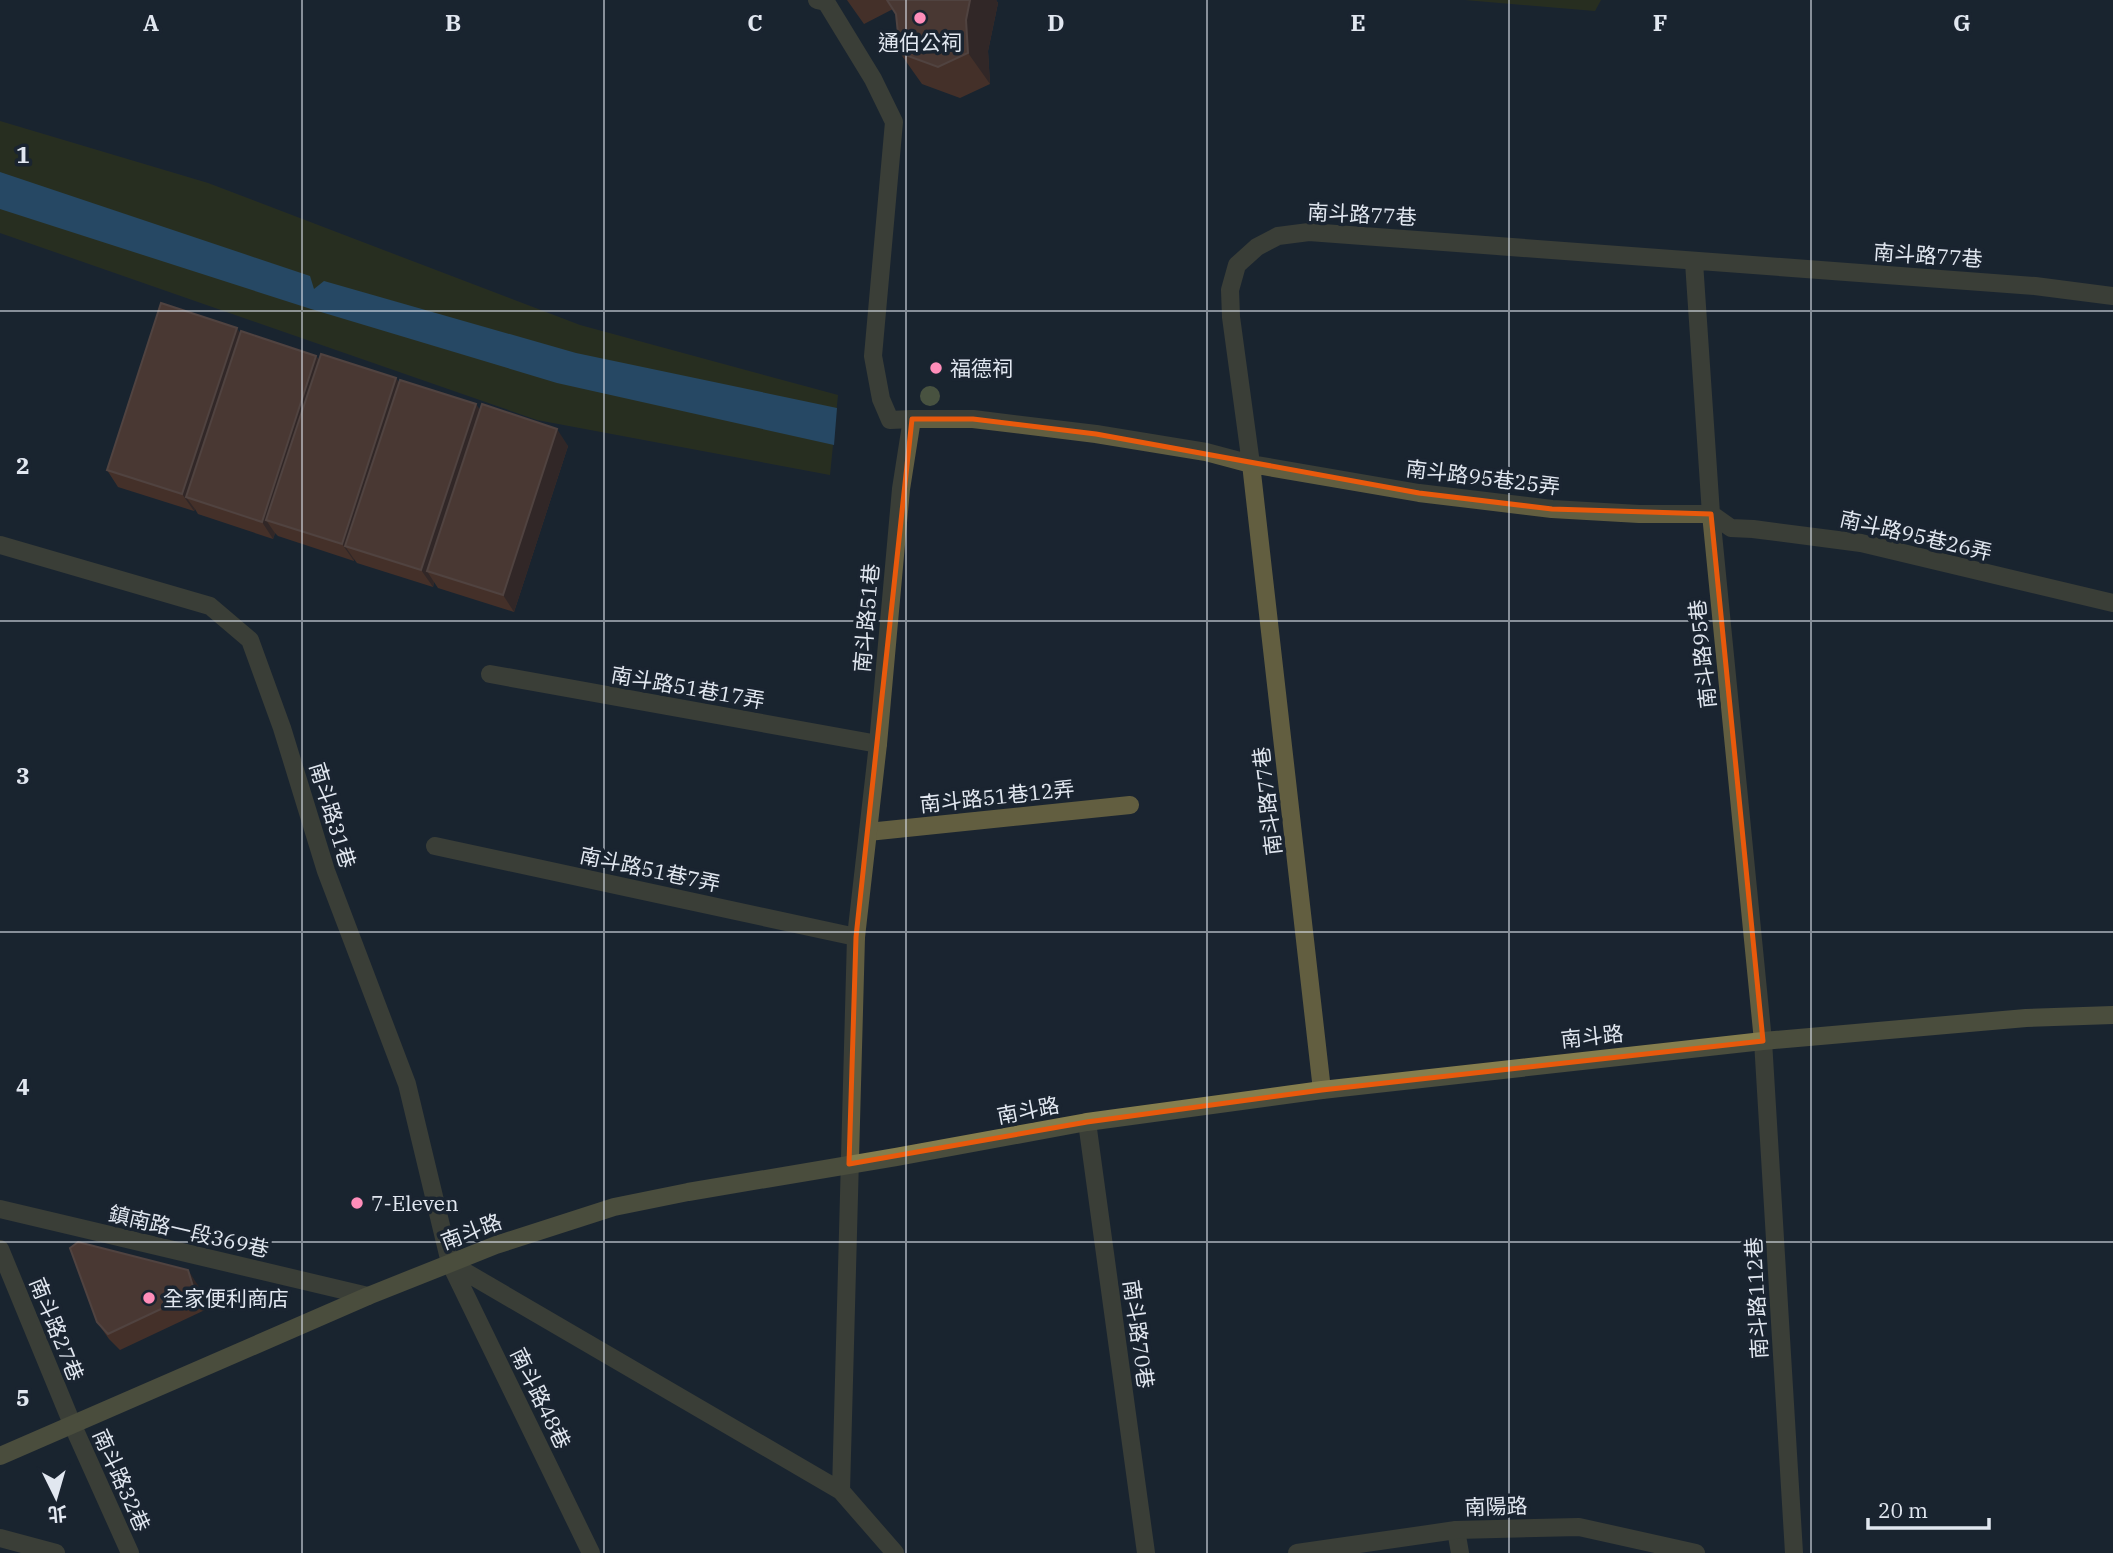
<svg xmlns="http://www.w3.org/2000/svg" width="2113" height="1553" viewBox="0 0 2113 1553" font-family="'IBM Plex Serif','Noto Sans TC',serif">
<style>
.green{fill:#393b0f}
.water{fill:#3574a4}
.lines{fill:none;stroke-linecap:round;stroke-linejoin:round}
.lane{stroke:#625e40;stroke-width:18}
.street{stroke:#625e40;stroke-width:18}
.secondary{stroke:#857e4e;stroke-width:18}
.tree{fill:#828b56}
.wall{fill:#793f22}
.shaded-wall{fill:#4e2c1e}
.building{fill:#845138;stroke:#936855;stroke-width:2}
.marked{fill:none;stroke:#e8590c;stroke-width:5;stroke-linejoin:round}
.grid{fill:none;stroke:#e1e7f0;stroke-width:2;stroke-opacity:0.55}
.poi-dot{fill:#ff8eba;stroke:#1a2430;stroke-width:2.5}
.labels{text-anchor:middle;dominant-baseline:central;stroke-width:7;stroke-linejoin:round;paint-order:stroke}
.poi-label{font-size:21px;fill:#e1e7f0;stroke:#1a2430;text-anchor:start}
.street-label{font-size:21px;fill:#e1e7f0;stroke:#1a2430}
.grid-label{font-size:23px;text-anchor:middle;font-weight:bold;fill:#e1e7f0;stroke:#1a2430;stroke-width:7;stroke-linejoin:round;paint-order:stroke}
</style>
<rect width="100%" height="100%" fill="#1a2430"/>
<path class="green" d="M1465 0H1601L1595 11Z
M0 121 208 183 580 325 838 395 830 475 537 420 0 233Z"/>
<path class="water" d="M0 172 310 276 314 289 324 281 576 353 837 408 834 445 557 383 311 309 0 209Z"/>
<g class="lines">
<path class="lane" d="M826 2 873 79 894 122 873 356 881 399 890 420 912 419
M490 674 878 744
M868 832 1130 805
M435 846 856 937
M1456 1530 1460 1553"/>
<path class="street" d="M817 0 826 2
M1694 262 1711 514 1763 1041 1794 1553
M0 545 210 606 250 640 282 728 326 871 407 1084 450 1263 591 1553
M1322 1090 1251 464 1231 317 1230 290 1237 265 1257 247 1278 236 1309 232 2035 286 2113 296
M1087 1122 1146 1553
M0 1209 368 1296
M0 1249 73 1426 130 1553
M450 1263 841 1491 895 1553
M841 1491 856 937 878 744 901 489 912 419H973L1096 434 1206 452 1251 464 1419 493 1552 509 1639 514H1711L1731 528 1753 529 1861 543 2113 603
M0 1538 56 1553
M1297 1553 1456 1530 1579 1527 1696 1553"/>
<path class="secondary" d="M0 1456 368 1296 496 1245 614 1207 688 1192 896 1157 1087 1122 1322 1090 1763 1041 2026 1018 2113 1015"/>
</g>
<circle class="tree" cx="930" cy="396" r="10"/>
<path class="wall" d="M847 0H996L998 3 988 51 990 84 960 98 922 84 900 53 896 14 893 9 864 24Z
M240 333 316 356 319 360 399 382 480 410 568 446 514 612 438 588 434 582 433 587 357 563 354 559V561L278 536 275 533 273 539 198 514 195 509 194 511 118 487 107 470Z
M199 1287 207 1309 120 1350 109 1339 97 1322Z"/>
<path class="shaded-wall" d="M970 0H996L998 3 988 51 990 84 968 53 966 20Z
M237 328 248 345 186 497 195 509 194 511 182 494Z
M316 356 328 373 266 520 275 533 273 539 262 522Z
M396 378 408 394 345 546 354 559V561L342 544Z
M476 404 488 421 427 571 434 582 433 587 421 570Z
M557 429 568 446 514 612 503 595Z
M188 1270 199 1287 207 1309 195 1293Z"/>
<path class="building" d="M887 0H970L966 20 968 53 938 67 900 53 896 14Z
M161 303 237 328 182 494 107 470Z
M241 331 316 356 262 522 186 497Z
M321 354 396 378 342 544 266 520Z
M400 380 476 404 421 570 345 546Z
M482 404 557 429 503 595 427 571Z
M78 1242 188 1270 195 1293 108 1334 97 1322 70 1248Z"/>
<path d="M0 0H2113V1553H0ZM912 419H973L1096 434 1419 493 1552 509 1711 514 1763 1041 1322 1090 1087 1122 849 1164 856 937Z" fill="#1a2430" fill-opacity=".55" fill-rule="evenodd"/>
<path class="marked" d="M912 419H973L1096 434 1419 493 1552 509 1711 514 1763 1041 1322 1090 1087 1122 849 1164 856 937Z"/>
<path class="grid" d="M302 0V1553M604 0V1553M906 0V1553M1207 0V1553M1509 0V1553M1811 0V1553M0 311H2113M0 621H2113M0 932H2113M0 1242H2113"/>
<g class="poi-dot">
<circle cx="920" cy="18" r="7"/>
<circle cx="936" cy="368" r="7"/>
<circle cx="357" cy="1203" r="7"/>
<circle cx="149" cy="1298" r="7"/>
</g>
<g class="labels">
<g class="poi-label">
<text x="920" y="42" text-anchor="middle">通伯公祠</text>
<text x="950" y="368">福德祠</text>
<text x="371" y="1203">7-Eleven</text>
<text x="163" y="1298">全家便利商店</text>
</g>
<g class="street-label">
<text transform="translate(1362 214) rotate(3)">南斗路77巷</text>
<text transform="translate(1928 255) rotate(4)">南斗路77巷</text>
<text transform="translate(1483 477) rotate(7)">南斗路95巷25弄</text>
<text transform="translate(1916 535) rotate(13)">南斗路95巷26弄</text>
<text transform="translate(866 618) rotate(-85)">南斗路51巷</text>
<text transform="translate(1702 654) rotate(-96)">南斗路95巷</text>
<text transform="translate(688 687) rotate(10)">南斗路51巷17弄</text>
<text transform="translate(997 796) rotate(-6)">南斗路51巷12弄</text>
<text transform="translate(1267 801) rotate(-97)">南斗路77巷</text>
<text transform="translate(333 815) rotate(73)">南斗路31巷</text>
<text transform="translate(650 869) rotate(12)">南斗路51巷7弄</text>
<text transform="translate(1592 1036) rotate(-6)">南斗路</text>
<text transform="translate(1028 1110) rotate(-11)">南斗路</text>
<text transform="translate(189 1231) rotate(13)">鎮南路一段369巷</text>
<text transform="translate(471 1231) rotate(-21)">南斗路</text>
<text transform="translate(1756 1298) rotate(-93)">南斗路112巷</text>
<text transform="translate(57 1329) rotate(68)">南斗路27巷</text>
<text transform="translate(1139 1334) rotate(82)">南斗路70巷</text>
<text transform="translate(541 1398) rotate(64)">南斗路48巷</text>
<text transform="translate(122 1480) rotate(66)">南斗路32巷</text>
<text transform="translate(1496 1506) rotate(-2)">南陽路</text>
</g>
</g>
<g class="grid-label">
<text x="151" y="31">A</text>
<text x="453" y="31">B</text>
<text x="755" y="31">C</text>
<text x="1056" y="31">D</text>
<text x="1358" y="31">E</text>
<text x="1660" y="31">F</text>
<text x="1962" y="31">G</text>
<text x="23" y="163">1</text>
<text x="23" y="474">2</text>
<text x="23" y="784">3</text>
<text x="23" y="1095">4</text>
<text x="23" y="1406">5</text>
</g>
<g transform="translate(56 1497) rotate(175)" stroke="#1a2430" stroke-width="5" paint-order="stroke">
<path d="M0-5L12 26L0 18L-12 26Z" fill="#e1e7f0"/>
<text y="-10" font-size="19" font-weight="bold" text-anchor="middle" fill="#e1e7f0">北</text>
</g>
<path d="M1868 1518v10h121v-10" fill="none" stroke="#e1e7f0" stroke-width="3.5"/>
<text x="1878" y="1518" font-size="21" fill="#e1e7f0" stroke="#1a2430" stroke-width="5" paint-order="stroke">20 m</text>
</svg>
